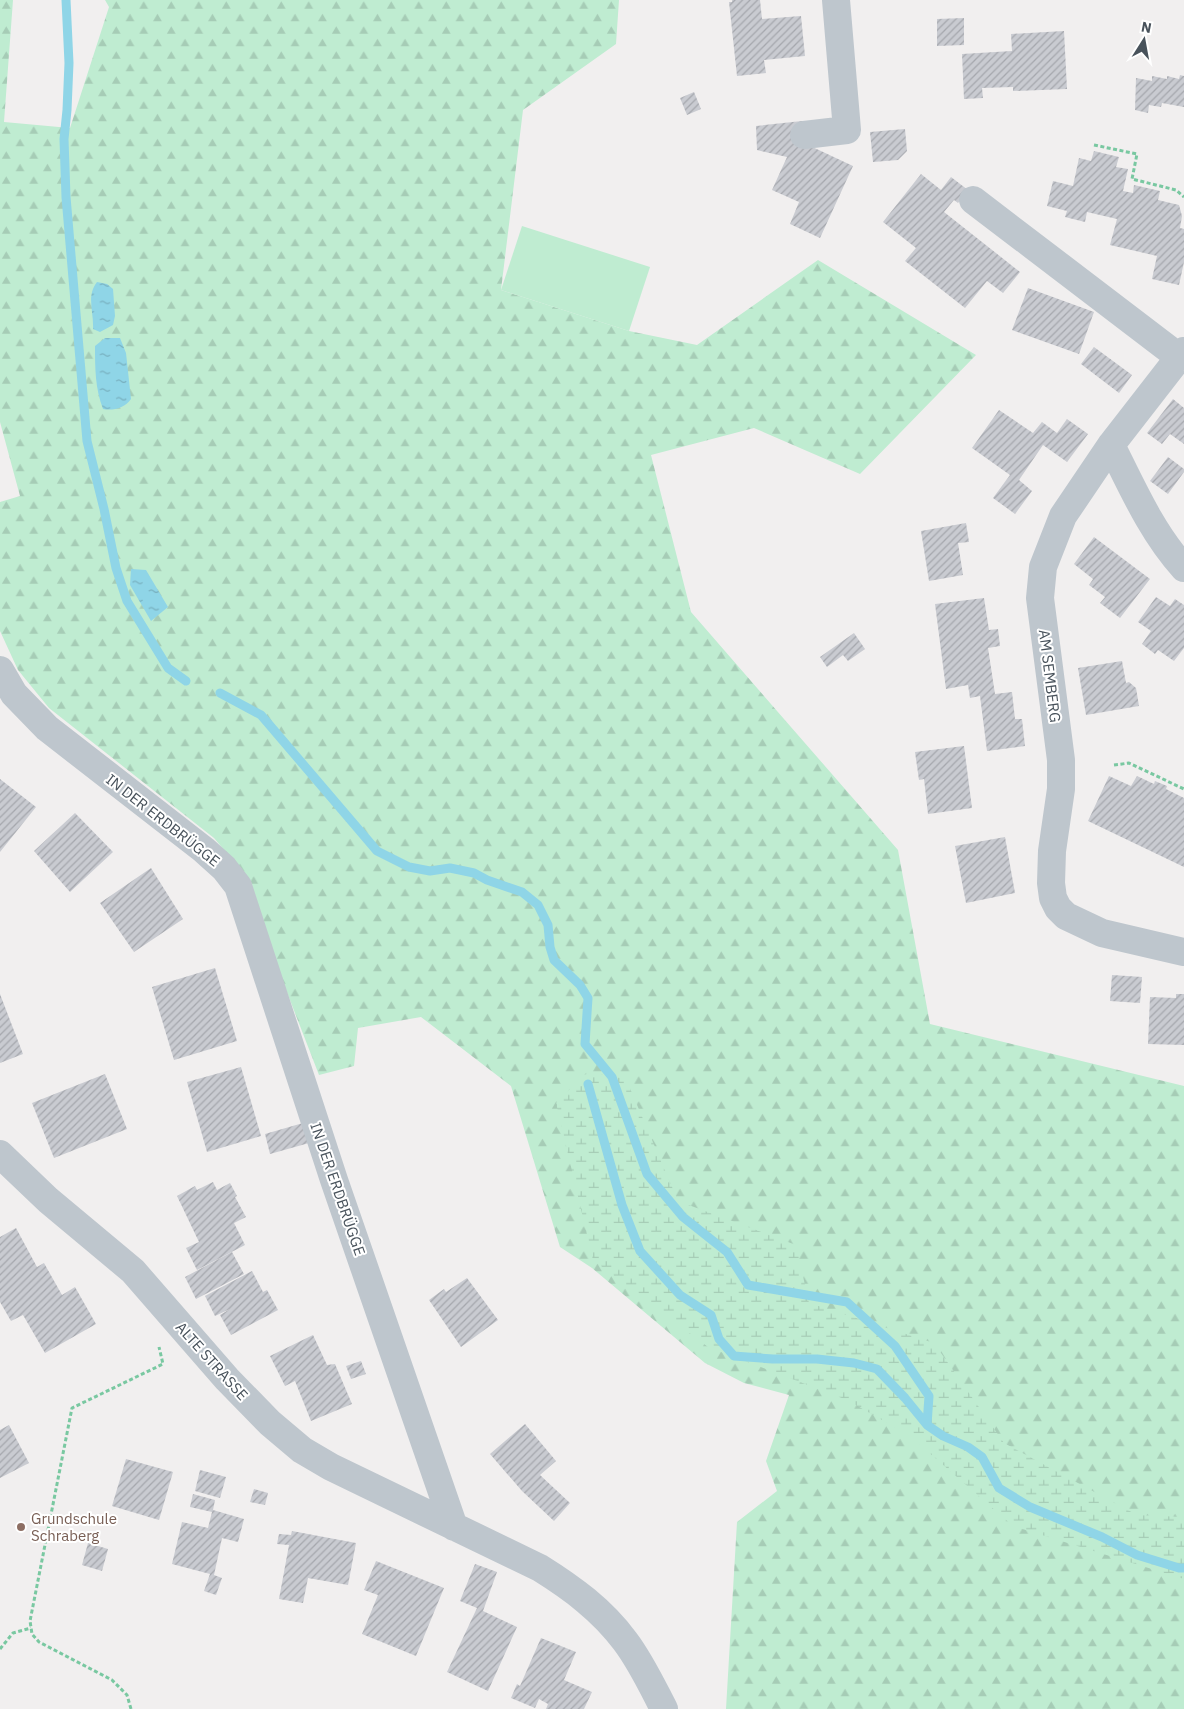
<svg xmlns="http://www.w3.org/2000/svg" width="1184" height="1709" viewBox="0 0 1184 1709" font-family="'IBM Plex Sans',sans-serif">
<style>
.forest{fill:url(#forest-firs)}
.wetland{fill:url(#wetland-marsh)}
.pitch{fill:#bfecd1}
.water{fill:url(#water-ripples)}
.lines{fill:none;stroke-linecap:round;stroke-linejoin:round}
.stream{stroke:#8fd5e7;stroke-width:9}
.building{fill:url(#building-hatch)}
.path{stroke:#79c8a1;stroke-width:3;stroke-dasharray:4 2.5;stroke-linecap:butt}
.minor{stroke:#bec6cd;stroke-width:28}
.education-dot{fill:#8d6e63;stroke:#fff;stroke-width:2}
.labels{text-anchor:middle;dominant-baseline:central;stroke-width:4;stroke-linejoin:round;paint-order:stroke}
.street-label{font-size:15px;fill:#48525b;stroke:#fff}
.education-label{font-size:15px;fill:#785e54;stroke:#fff;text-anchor:start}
</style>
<defs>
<pattern id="forest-firs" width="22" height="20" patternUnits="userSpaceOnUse" patternTransform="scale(1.25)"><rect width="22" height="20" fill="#bfecd1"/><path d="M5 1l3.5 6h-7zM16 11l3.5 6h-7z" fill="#a6ccb6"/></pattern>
<pattern id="wetland-marsh" width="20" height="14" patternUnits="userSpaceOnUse" patternTransform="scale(1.25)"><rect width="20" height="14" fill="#bfecd1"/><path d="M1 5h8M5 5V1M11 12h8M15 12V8" fill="none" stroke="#a6ccb6"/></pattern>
<pattern id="water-ripples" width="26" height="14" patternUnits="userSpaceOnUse" patternTransform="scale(1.25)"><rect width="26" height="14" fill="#8fd5e7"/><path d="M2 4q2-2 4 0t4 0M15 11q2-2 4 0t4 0" fill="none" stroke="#77afbe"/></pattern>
<pattern id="building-hatch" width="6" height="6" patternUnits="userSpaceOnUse" patternTransform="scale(1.25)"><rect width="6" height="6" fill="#c9cbd1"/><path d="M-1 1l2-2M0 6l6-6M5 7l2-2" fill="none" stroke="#a5a7ad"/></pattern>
</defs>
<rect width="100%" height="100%" fill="#f1efef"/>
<path class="forest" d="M0 0H13L4 122 70 128 109 7 105 0H619L616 44 523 110 501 290 629 331 697 345 818 260 976 355 860 474 754 428 651 455 691 612 898 850 930 1024 1184 1086V1709H726L737 1522 777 1491 766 1461 789 1395 744 1383 705 1363 592 1268 560 1247 511 1086 421 1017 358 1028 354 1066 319 1075 276 964 251 882 214 838 49 708 18 670 0 631V502L20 496 0 422Z"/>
<path class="wetland" d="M587 1072 626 1079 678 1201 796 1245 809 1303 934 1343 1004 1443 1137 1515 1184 1517V1579L1013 1526 910 1436 847 1400 708 1347 593 1260 556 1103Z"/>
<path class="pitch" d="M522 226 650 267 629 331 501 290Z"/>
<path class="water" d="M97 282 107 284 113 289 115 316 113 325 100 332 93 329C94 312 86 296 97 282Z
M105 338H120L126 353 131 399C125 408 113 411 103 409 95 388 95 368 95 346Z
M131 569 146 570 168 607 151 621 130 585Z"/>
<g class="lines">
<path class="stream" d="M66 0 69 63 67 110 64 139 66 197 87 441 104 509 116 568 127 601 168 668 186 681
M220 693 261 715 377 851 409 867 430 871 450 868 474 873 487 880 522 892 538 905 548 925 550 947 554 960 580 985 588 998 585 1044 612 1077 647 1174 683 1217 727 1252 748 1285 847 1302 895 1346 929 1396 927 1425 943 1436 968 1447 982 1457 999 1488 1030 1507 1102 1537 1137 1555 1179 1568H1184
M588 1084 622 1205 640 1251 680 1295 711 1315 719 1339 734 1356 773 1359H817L854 1363 877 1369 905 1398 927 1425"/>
</g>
<path class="building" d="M732 0H760L762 19 801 16 805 56 764 60 766 73 737 76 729 2H732Z
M964 18V45L937 46V19Z
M1064 31 1067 89 1013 91V87L982 88 983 98 964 99 962 54 1012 51 1011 34Z
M1180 75 1184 76V107L1162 103 1161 107 1149 105 1148 113 1135 110 1136 78 1152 81V76L1167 79V76L1179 79Z
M694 92 701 109 687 115 680 98Z
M802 121 806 144 853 166 820 238 790 224 799 202 772 190 787 157 757 150 756 126Z
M905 129 907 151 898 160 873 162 870 132Z
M1094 151 1119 157 1116 167 1128 169 1123 191 1133 193 1134 185 1160 191 1158 200 1179 205 1182 216 1180 228 1184 229V262L1179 285 1152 279 1157 256 1110 245 1117 219 1087 212 1085 222 1065 217 1067 211 1047 206 1053 181 1073 186 1079 158 1091 161Z
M921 174 941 190 951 177 968 190 958 203 954 200 944 212 1020 272 1003 293 987 281 965 308 905 261 916 248 883 222Z
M1028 288 1094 312 1079 354 1012 330Z
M1094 347 1132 375 1119 393 1081 364Z
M1173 399 1184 408V444L1170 434 1162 444 1147 433Z
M999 410 1033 433 1042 422 1057 433 1067 419 1088 434 1067 462 1043 445 1019 480 1032 491 1015 514 993 498 1010 475 972 448Z
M1168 457 1184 469V472L1168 494 1150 481Z
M966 523 969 542 958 543 963 575 929 581 921 531Z
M1094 537 1150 579 1120 618 1100 603 1105 597 1089 585 1093 579 1074 564Z
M1156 597 1170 606 1175 599 1184 605V648L1174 661 1158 650 1155 654 1142 644 1151 631 1138 622Z
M984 598 989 630 998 629 1000 646 988 648 995 694 1012 692 1015 719H1022L1025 746 987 751 980 696 970 698 968 685 946 689 935 604Z
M854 633 865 649 848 661 843 655 827 667 820 657Z
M1122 661 1126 683 1129 682 1136 688 1139 706 1086 715 1078 668Z
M964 746 972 808 928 814 924 779 919 780 915 752Z
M1109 776 1131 786 1137 776 1154 784 1155 781 1167 786 1166 789 1184 798V867L1088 821Z
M0 779 36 807 0 852Z
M75 813 113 852 70 892 34 851Z
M1005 837 1015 893 966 903 955 846Z
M151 868 183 919 134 952 100 903Z
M215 968 237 1041 174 1060 152 987Z
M1112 975 1142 977 1140 1003 1110 1001Z
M0 994 23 1054 0 1063Z
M1176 994H1184V1045L1148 1044 1150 997 1176 998Z
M241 1067 261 1136 207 1152 187 1082Z
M105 1074 127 1129 54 1158 32 1103Z
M303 1123 309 1143 270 1154 265 1134Z
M213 1182 217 1190 230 1183 237 1196 235 1197 246 1217 234 1223 245 1245 197 1270 186 1248 199 1242 177 1196 195 1186 197 1190Z
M16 1228 37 1267 44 1263 62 1295 75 1287 96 1324 45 1353 23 1315 11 1321 0 1302V1237Z
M232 1252 244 1274 196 1299 185 1277Z
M252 1271 263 1292 267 1290 278 1310 231 1335 220 1315 230 1309 215 1316 205 1296Z
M467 1278 498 1320 461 1347 429 1300 444 1289 446 1292Z
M313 1335 327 1365 335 1364 352 1404 311 1421 295 1381 285 1386 270 1356Z
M361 1361 366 1374 351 1379 346 1366Z
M525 1424 556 1461 540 1475 570 1503 554 1521 522 1491 490 1454Z
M9 1425 29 1463 0 1478V1430Z
M126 1459 173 1472 159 1520 112 1506Z
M200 1470 226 1477 220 1498 195 1491Z
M254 1489 268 1493 265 1505 250 1502Z
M193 1494 215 1500 213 1510 244 1519 238 1542 222 1538 214 1575 222 1578 216 1595 204 1591 210 1574 172 1564 182 1522 208 1528 212 1512 190 1507Z
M292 1531 356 1543 348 1585 308 1578 303 1603 279 1599 289 1545 277 1544 279 1534 291 1535Z
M88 1543 108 1549 102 1571 82 1565Z
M376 1561 444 1588 416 1656 362 1634 378 1595 364 1590Z
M475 1564 497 1572 483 1611 517 1627 488 1691 447 1672 477 1608 460 1601Z
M541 1638 576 1652 564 1680 592 1692 584 1709H546L548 1704 539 1699 535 1708 511 1698 517 1684 520 1686Z"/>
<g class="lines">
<path class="path" d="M1094 145 1137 154 1132 179 1176 190 1184 197
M1114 765 1129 763 1184 789
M0 1649 13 1633 31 1628
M131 1709 127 1695 112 1680 39 1642 32 1634 30 1621 72 1408 163 1364 159 1347"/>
<path class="minor" d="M804 135 847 130 836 0
M973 200 1179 357
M1184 351 1111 445 1063 516 1043 567 1040 598 1061 760V789L1052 851 1051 883 1053 898 1058 908 1066 916 1102 933 1184 952
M1111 445C1132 487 1152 533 1184 568
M0 670 14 694 47 728 204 850 224 868 238 886 334 1180 454 1527
M0 1154 48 1200 133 1271 227 1379 270 1423 302 1450 331 1467 540 1568C572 1588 602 1610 625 1641 641 1662 652 1686 664 1709"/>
</g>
<circle class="education-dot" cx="21" cy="1527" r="5"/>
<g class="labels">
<g class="street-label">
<text transform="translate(1050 676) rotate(83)">AM SEMBERG</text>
<text transform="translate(163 820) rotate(38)">IN DER ERDBRÜGGE</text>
<text transform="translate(338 1189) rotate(71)">IN DER ERDBRÜGGE</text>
<text transform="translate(212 1361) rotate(48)">ALTE STRASSE</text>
</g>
<g class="education-label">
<text x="31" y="1518">Grundschule<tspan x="31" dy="17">Schraberg</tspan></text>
</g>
</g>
<g transform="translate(1144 40) rotate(11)" stroke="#ffffff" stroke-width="4" paint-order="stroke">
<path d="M0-4L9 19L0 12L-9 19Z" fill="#48525b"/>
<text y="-8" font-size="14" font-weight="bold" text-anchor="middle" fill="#48525b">N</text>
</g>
</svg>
